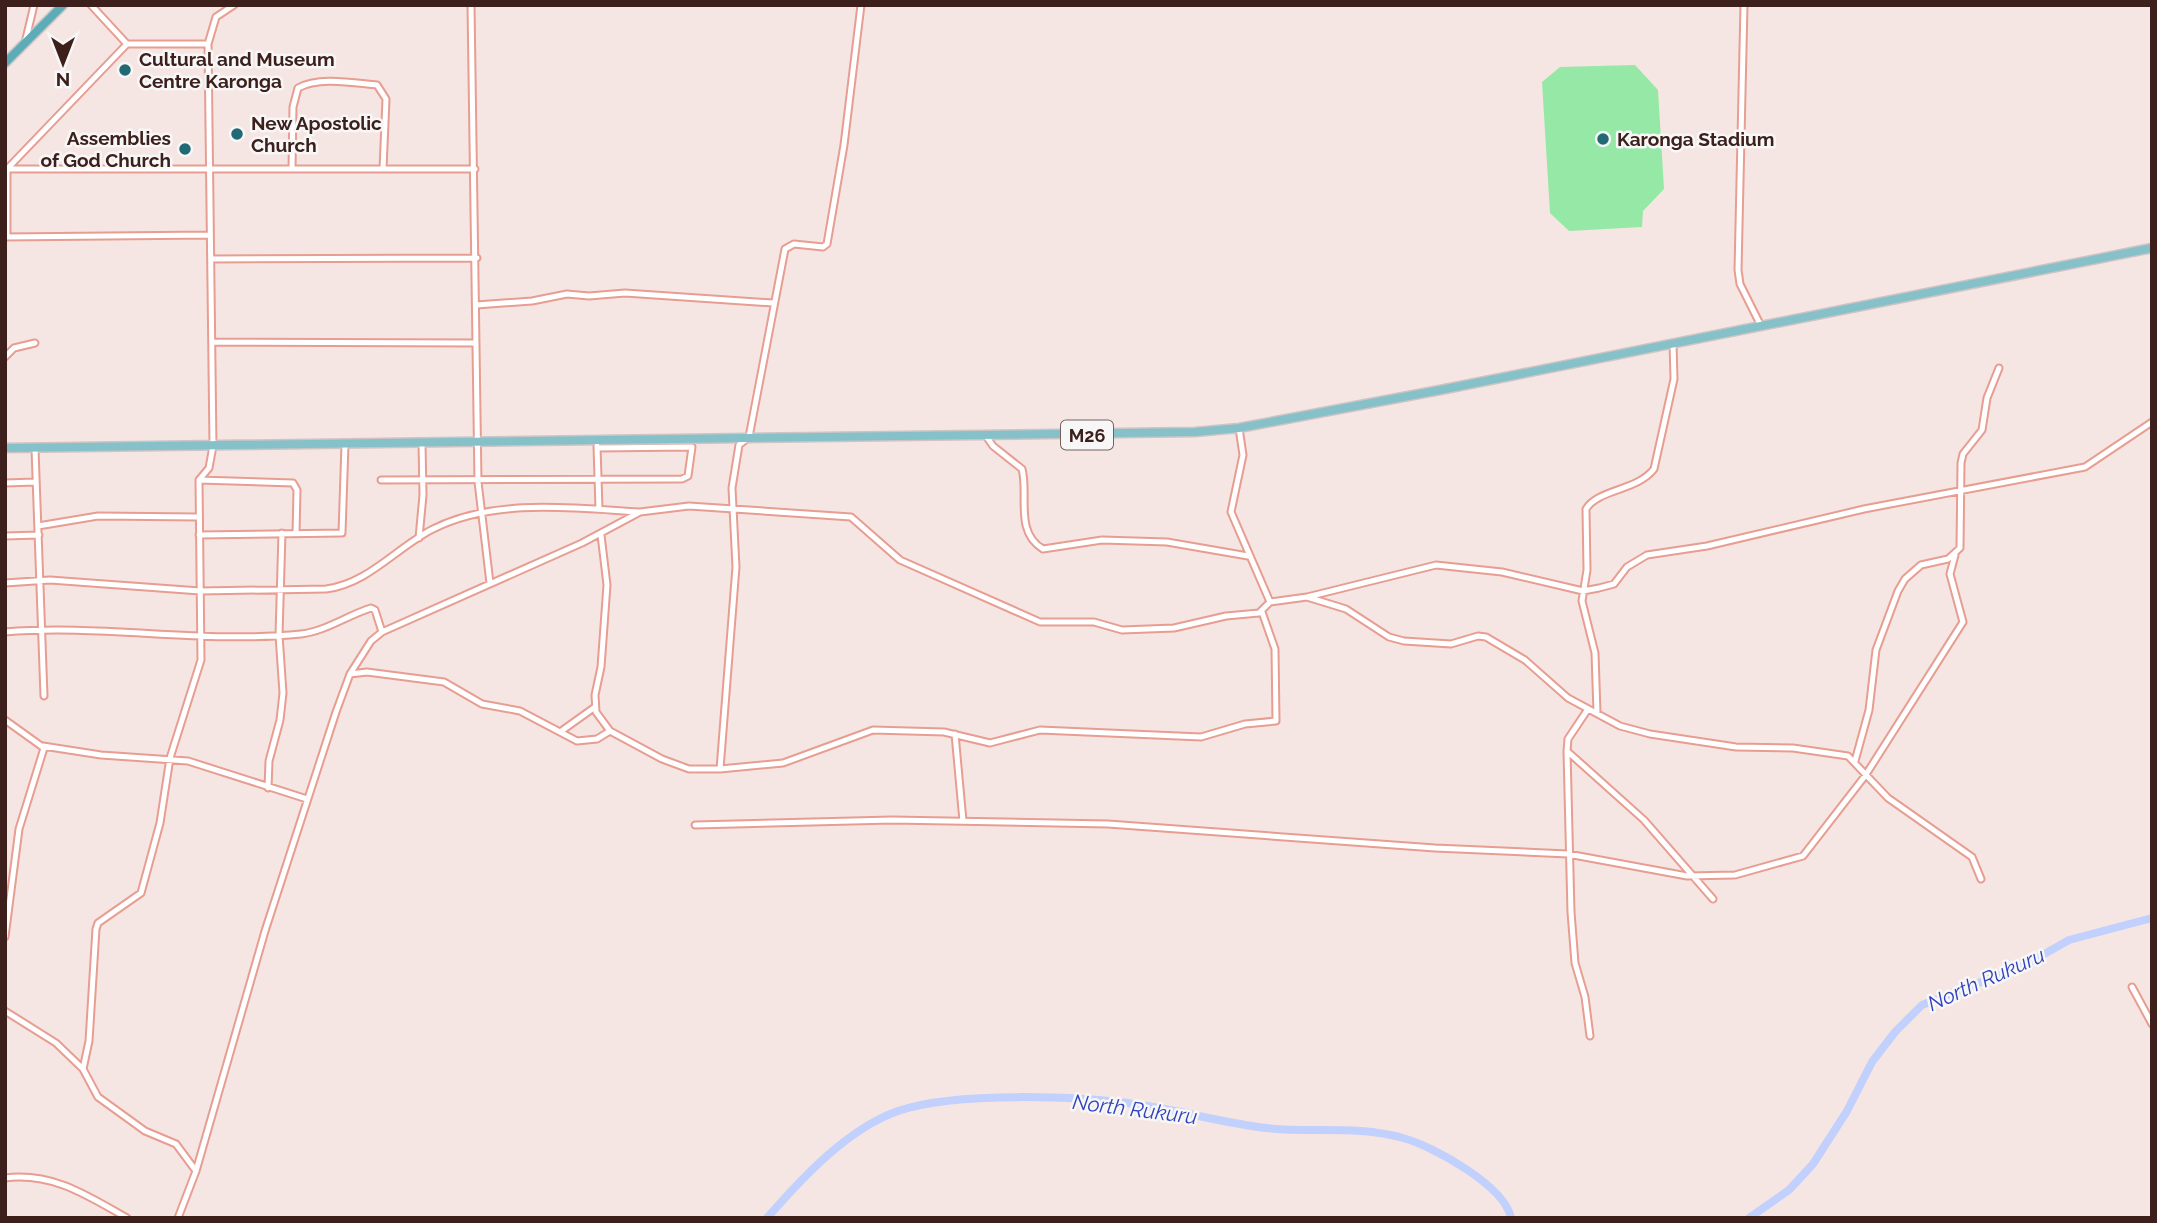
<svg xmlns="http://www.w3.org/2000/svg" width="2157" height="1223" viewBox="0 0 2157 1223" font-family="Raleway,sans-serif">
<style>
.green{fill:#96e8a6}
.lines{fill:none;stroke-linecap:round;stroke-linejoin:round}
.river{stroke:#c1d0fd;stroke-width:8}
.minor-casing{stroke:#e79d91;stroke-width:9}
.primary-casing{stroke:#cdc5c4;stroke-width:11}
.trunk-casing{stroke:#cdc5c4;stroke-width:11}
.minor{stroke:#fff;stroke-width:5}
.primary{stroke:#86c1ca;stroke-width:8}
.trunk{stroke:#5eacb8;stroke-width:8}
.poi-dot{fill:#206975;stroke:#f7f7f7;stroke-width:2.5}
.labels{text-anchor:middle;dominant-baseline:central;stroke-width:5;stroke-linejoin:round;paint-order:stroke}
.shield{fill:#f7f7f7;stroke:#75605e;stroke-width:2}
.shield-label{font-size:18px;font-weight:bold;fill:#3d201c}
.poi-label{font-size:19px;font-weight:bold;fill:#3d201c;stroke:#f7f7f7;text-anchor:start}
.water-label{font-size:21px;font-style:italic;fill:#3043bd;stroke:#f7f7f7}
</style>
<rect width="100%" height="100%" fill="#f6e6e3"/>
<path class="green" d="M1635 65 1658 90 1664 189 1643 211 1642 227 1569 231 1550 213 1542 82 1560 67Z"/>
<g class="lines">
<path class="river" d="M767 1218C802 1178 847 1129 898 1111 955 1091 1080 1096 1141 1105 1183 1111 1223 1123 1266 1128 1311 1133 1358 1125 1403 1138 1433 1146 1505 1186 1511 1218
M1749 1218 1789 1190 1813 1164 1847 1111 1872 1062 1895 1032 1922 1005 2025 965 2069 940 2152 918"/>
<g class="minor-casing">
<path id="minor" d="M91 5 127 44H208L216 17 234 5
M471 5 478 482 490 583
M861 5 844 145 827 244 823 247 794 244 785 249 749 437 739 445 732 488 736 567 720 769 783 763 873 730 944 732 990 743 1040 730 1201 737 1245 724 1276 721 1275 649 1262 612
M1744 5 1738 270 1740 284 1760 324
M25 43 34 5
M7 169 127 44
M292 169 293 107 298 88C318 76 355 83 377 85L386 99 383 169
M5 237 210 235
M7 237V169H475
M211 259 477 258
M476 305 532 301 567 294 589 296 625 293 773 303
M212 342 476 343
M5 357 14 348 35 343
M1239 428 1243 455 1231 512 1270 602
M986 436 993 446 1022 469C1029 494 1014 532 1043 549L1102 540 1167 542 1248 556
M597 446 599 509
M35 449 44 696
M199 480 293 483 297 490 296 534
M381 480 682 479 688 476 692 447 597 448
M5 483 35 482
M38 526 98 516 198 517
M199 535 342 533 345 444
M601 535 607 585 601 667 595 695 596 712 610 731 662 759 689 769H720
M5 536 39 535
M419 538 423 495 422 443
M5 583 50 580 200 591 326 589C368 584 397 547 433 529 494 498 573 508 639 512
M1307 597 1346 609 1389 637 1404 641 1451 644 1478 636 1486 637 1525 660 1568 698 1620 726 1650 734 1736 747 1793 748 1848 756 1888 798 1972 857 1981 879
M5 632C103 624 203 644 301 634 326 631 348 615 371 608L375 610 382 632
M350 674 367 672 444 682 482 704 520 711 577 741 597 739 610 731
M1588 709 1568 739 1567 751 1644 820 1713 899
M1597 713 1595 653 1582 601 1587 570 1586 509C1598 489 1637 491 1654 469L1674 379 1673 343
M5 720 44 748 19 829 5 937
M560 732 595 707
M955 734 963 821
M43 746 101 755 188 761 307 799
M1567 751 1571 912 1575 963 1585 997 1590 1036
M1855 761 1869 710 1876 650 1898 591 1905 579 1921 565 1948 559 1960 548 1961 463 1963 454 1982 430 1987 398 1999 368
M268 788 269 761 280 720 283 693 279 635 282 533
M695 825 892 820 1108 824 1435 848 1568 854 1687 876 1735 875 1803 856 1865 776 1963 622 1950 574 1955 555
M2132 987 2152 1024
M5 1011 56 1043 83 1069 98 1097 145 1131 176 1144 196 1171
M83 1069 89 1041 96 929 98 923 141 893 160 823 170 758 201 660 199 480 209 468 213 446 208 44
M5 1178C53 1172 88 1196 127 1218
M178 1218 196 1171 265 931 336 712 350 674 371 641 382 632 582 543 640 512 689 506 851 517 900 560 1040 622H1094L1122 630 1174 628 1226 616 1259 613 1270 602 1307 597 1436 565 1502 572 1583 591 1599 588 1614 584 1627 567 1647 555 1707 546 1864 509 2085 467 2152 422"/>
</g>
<g class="primary-casing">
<path id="primary" d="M5 448 1195 432 1239 428 1440 390 2152 248"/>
</g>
<g class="trunk-casing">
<path id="trunk" d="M5 63 63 5"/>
</g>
<use href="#minor" class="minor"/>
<use href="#primary" class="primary"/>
<use href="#trunk" class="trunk"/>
</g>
<g class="poi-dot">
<circle cx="125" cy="70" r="7"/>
<circle cx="237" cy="134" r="7"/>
<circle cx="1603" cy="139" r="7"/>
<circle cx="185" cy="149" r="7"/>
</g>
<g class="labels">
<rect class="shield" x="1061" y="420.5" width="52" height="29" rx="5"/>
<g class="shield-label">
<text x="1087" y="435">M26</text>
</g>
<g class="poi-label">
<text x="139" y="59">Cultural and Museum<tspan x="139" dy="22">Centre Karonga</tspan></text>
<text x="251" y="123">New Apostolic<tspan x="251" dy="22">Church</tspan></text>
<text x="171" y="138" text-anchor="end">Assemblies<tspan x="171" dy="22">of God Church</tspan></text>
<text x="1617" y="139">Karonga Stadium</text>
</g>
<g class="water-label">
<text transform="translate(1986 979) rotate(-24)">North Rukuru</text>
<text transform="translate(1135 1109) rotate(7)">North Rukuru</text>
</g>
</g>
<rect width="2157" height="1223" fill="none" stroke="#3d201c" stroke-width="14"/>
<g transform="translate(63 63) rotate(180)" stroke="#f7f7f7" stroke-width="5" paint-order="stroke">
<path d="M0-5L12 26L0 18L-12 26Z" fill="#3d201c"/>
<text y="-10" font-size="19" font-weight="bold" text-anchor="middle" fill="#3d201c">N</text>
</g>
</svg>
